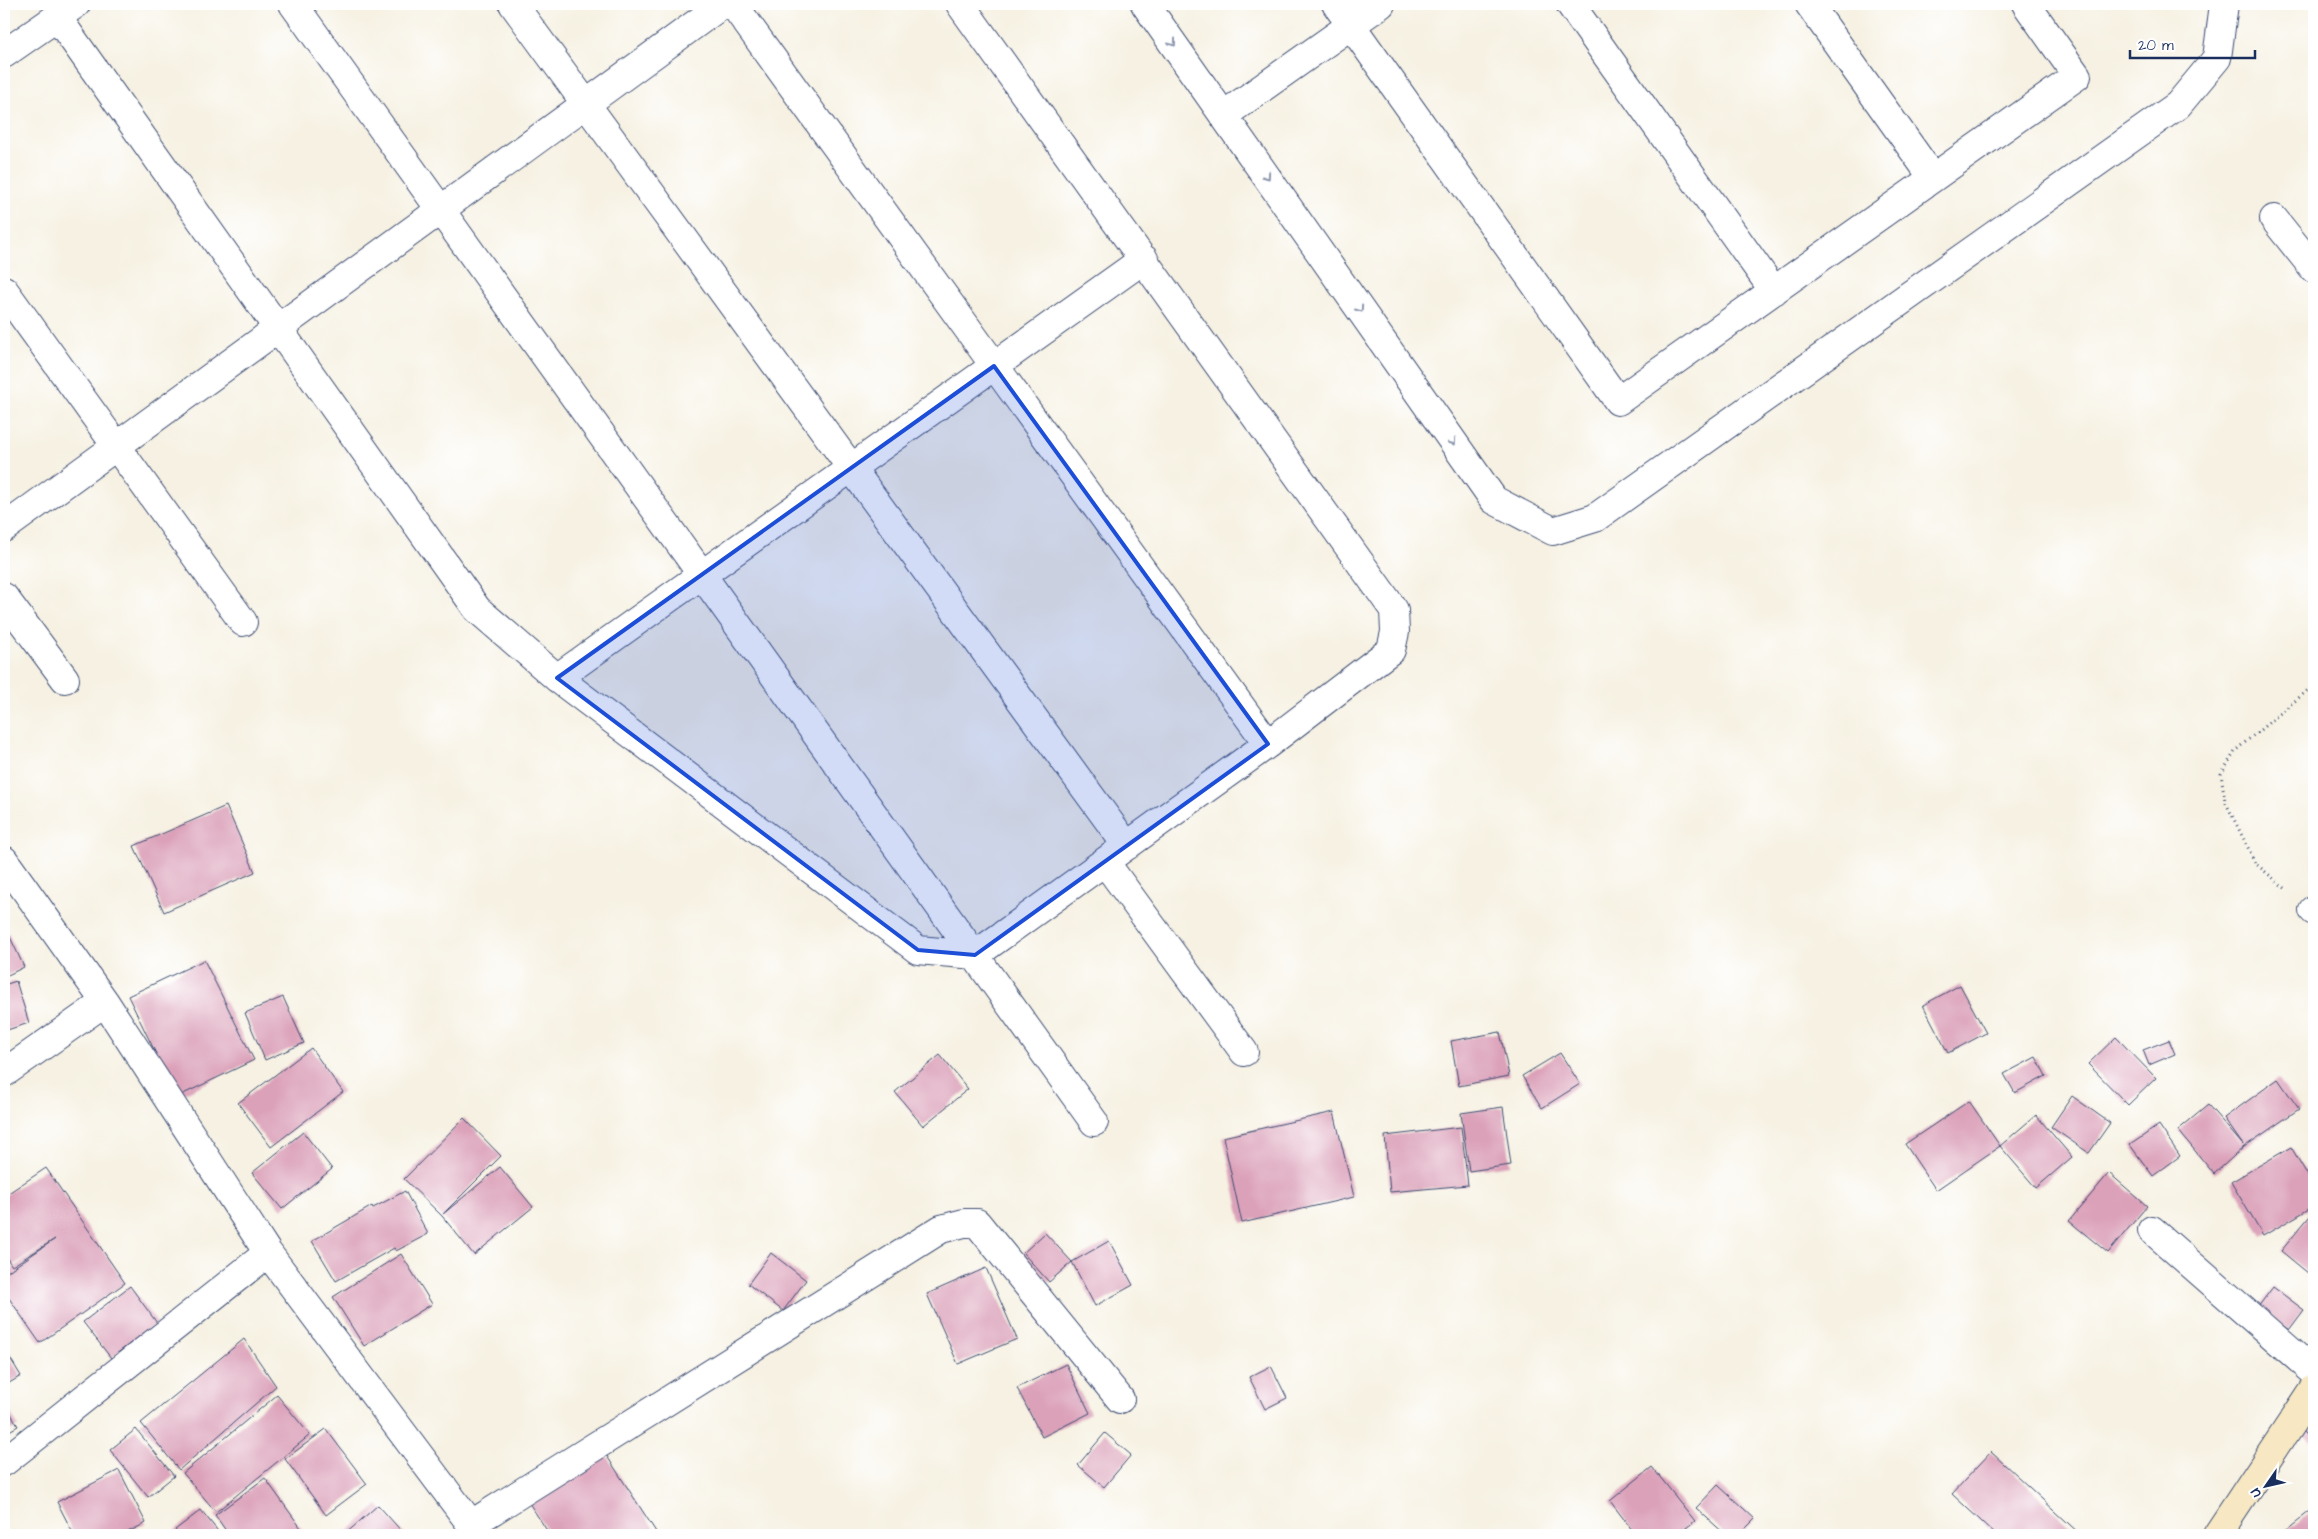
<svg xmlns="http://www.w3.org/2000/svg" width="2318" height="1539" viewBox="0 0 2318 1539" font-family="'Architects Daughter',sans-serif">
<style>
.building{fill:#dba1b9}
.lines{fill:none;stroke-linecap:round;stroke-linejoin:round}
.street-casing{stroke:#3c4c72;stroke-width:30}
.secondary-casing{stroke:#3c4c72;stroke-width:30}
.path{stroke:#3c4c72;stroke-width:3;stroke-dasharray:1 4;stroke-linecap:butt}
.street{stroke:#fff;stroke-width:28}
.secondary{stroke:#f7e8c3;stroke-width:28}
.oneway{stroke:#8d97ae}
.marked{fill:#1d4ed8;fill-opacity:0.2;stroke:#1d4ed8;stroke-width:4;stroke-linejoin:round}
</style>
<rect width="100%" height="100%" fill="#fff"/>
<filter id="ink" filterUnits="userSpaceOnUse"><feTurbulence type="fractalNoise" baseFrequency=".02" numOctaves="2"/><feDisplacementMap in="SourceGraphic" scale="10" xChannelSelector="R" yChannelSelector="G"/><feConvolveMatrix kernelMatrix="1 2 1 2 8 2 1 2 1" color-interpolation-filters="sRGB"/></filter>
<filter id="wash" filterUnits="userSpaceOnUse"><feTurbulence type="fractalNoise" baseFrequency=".0096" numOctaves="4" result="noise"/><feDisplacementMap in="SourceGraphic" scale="20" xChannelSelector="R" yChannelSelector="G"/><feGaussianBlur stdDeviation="1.12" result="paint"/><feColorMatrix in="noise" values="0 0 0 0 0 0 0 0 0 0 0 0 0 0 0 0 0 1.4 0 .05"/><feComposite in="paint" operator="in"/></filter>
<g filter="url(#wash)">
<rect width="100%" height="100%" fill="#f6f1e2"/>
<g id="blocks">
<path class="building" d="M226 806 255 872 164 912 134 846Z
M4 924 24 967 4 977Z
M204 960 254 1060 177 1097 128 996Z
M16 981 29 1023 4 1031V985Z
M1960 985 1986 1033 1948 1053 1923 1005Z
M283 997 304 1043 265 1060 245 1013Z
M1500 1032 1509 1076 1459 1086 1451 1041Z
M2116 1037 2156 1078 2128 1105 2088 1064Z
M2169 1040 2175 1054 2149 1065 2143 1050Z
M311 1048 343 1092 271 1147 238 1103Z
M1560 1053 1580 1084 1542 1108 1522 1076Z
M940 1055 968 1089 923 1126 895 1092Z
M2036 1057 2046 1076 2015 1093 2004 1074Z
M2278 1079 2299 1109 2244 1147 2214 1174 2178 1130 2208 1105 2243 1145 2224 1118Z
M2072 1096 2110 1123 2089 1153 2051 1127Z
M1969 1101 2000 1146 1936 1190 1905 1144Z
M1503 1107 1511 1165 1469 1171 1461 1113Z
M1334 1112 1354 1197 1242 1223 1223 1137Z
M2036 1115 2072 1157 2036 1188 2000 1146Z
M464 1118 501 1156 443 1214 500 1167 533 1207 474 1255 442 1216 404 1179Z
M2159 1125 2180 1156 2153 1176 2130 1145Z
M1461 1127 1468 1185 1390 1192 1385 1136Z
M303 1132 332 1169 282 1209 252 1173Z
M2291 1147 2314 1186V1206L2263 1236 2231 1182Z
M46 1168 125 1283 40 1343 4 1291V1274L55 1239 12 1266 4 1254V1196Z
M2109 1173 2147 1206 2108 1253 2069 1221Z
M405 1191 428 1234 396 1251 394 1248 336 1281 312 1241 372 1206 373 1208Z
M2314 1211V1278L2281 1251Z
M1045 1233 1072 1262 1049 1282 1023 1253Z
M1109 1241 1133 1285 1095 1306 1072 1262Z
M771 1253 806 1280 783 1311 748 1284Z
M401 1254 432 1304 364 1346 333 1297Z
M986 1268 1017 1339 958 1364 927 1294Z
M130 1286 157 1323 111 1358 83 1322Z
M2273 1287 2304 1310 2289 1330 2258 1307Z
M244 1339 276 1386 179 1470 141 1423Z
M4 1348 21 1376 4 1386Z
M1066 1364 1090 1413 1042 1437 1017 1388Z
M1271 1366 1287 1398 1265 1409 1249 1377Z
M277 1395 310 1435 216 1512 183 1473Z
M4 1402 18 1426 4 1434Z
M2314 1416V1445L2300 1428Z
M136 1429 174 1476 148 1497 110 1450Z
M326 1429 367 1484 326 1515 285 1459Z
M1105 1433 1131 1455 1104 1487 1078 1465Z
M1991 1452 2055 1511 2081 1535H1996L1952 1494Z
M605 1453 658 1535H550L529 1503Z
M1652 1467 1695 1521 1677 1535H1636L1610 1501Z
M119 1470 146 1523 122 1535H74L57 1502Z
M265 1478 306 1535H229L215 1515Z
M1718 1485 1755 1519 1739 1535H1726L1696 1508Z
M378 1505 405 1535H344Z
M2314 1509V1535H2281Z
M201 1510 221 1535H179L175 1530Z"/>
</g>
</g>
<g filter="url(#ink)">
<use href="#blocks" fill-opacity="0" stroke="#3c4c72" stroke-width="1"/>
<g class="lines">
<g class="street-casing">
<path id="street" d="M293 4 1094 1122
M513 4 1127 846
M733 4 1268 744
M1145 4 1494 500 1553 531 1595 518 2178 105 2217 58 2224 4
M1336 4 1618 401 2077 76 2026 4
M1570 4 1774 291
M1809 4 1933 178
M57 17 477 609 557 678 918 950 975 955 1268 744 1391 650 1395 632 1394 610 960 4
M4 54 76 4
M1224 115 1381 4
M2274 219 2314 269
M4 290 243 622
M4 528 723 4
M4 597 65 679
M557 678 1144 259
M4 860 105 1002 268 1253 479 1535
M1105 862 1244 1052
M2313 910 2314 911
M4 1073 105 1002
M2152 1230 2314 1372
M4 1462 268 1253
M470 1525 941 1229 964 1223H977L1120 1399"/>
</g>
<g class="secondary-casing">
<path id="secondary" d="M2217 1535 2314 1389"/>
</g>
<path class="path" d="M2285 888 2256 864 2225 801 2221 774 2236 750 2314 685"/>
<use href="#street" class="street"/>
<use href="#secondary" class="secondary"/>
</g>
<defs><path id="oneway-chevron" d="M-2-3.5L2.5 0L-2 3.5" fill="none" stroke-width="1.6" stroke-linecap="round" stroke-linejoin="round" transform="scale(1.25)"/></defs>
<g class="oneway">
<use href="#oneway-chevron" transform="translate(1173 43) rotate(54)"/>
<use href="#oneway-chevron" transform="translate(1267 176) rotate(55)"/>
<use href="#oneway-chevron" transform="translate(1360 309) rotate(55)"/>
<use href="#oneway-chevron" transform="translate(1453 442) rotate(55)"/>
</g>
</g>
<path class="marked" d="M994 366 1268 744 975 955 918 950 557 678Z"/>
<rect width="2318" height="1539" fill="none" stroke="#fff" stroke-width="20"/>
<g transform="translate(2266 1486) rotate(236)" stroke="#ffffff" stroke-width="4" paint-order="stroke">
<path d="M0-4L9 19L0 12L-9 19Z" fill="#1b2f5e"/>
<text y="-8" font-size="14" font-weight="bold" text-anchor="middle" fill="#1b2f5e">U</text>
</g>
<path d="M2130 50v8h125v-8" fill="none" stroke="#1b2f5e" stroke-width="2.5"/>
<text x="2138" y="50" font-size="15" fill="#1b2f5e" stroke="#ffffff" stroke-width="4" paint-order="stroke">20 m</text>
</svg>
